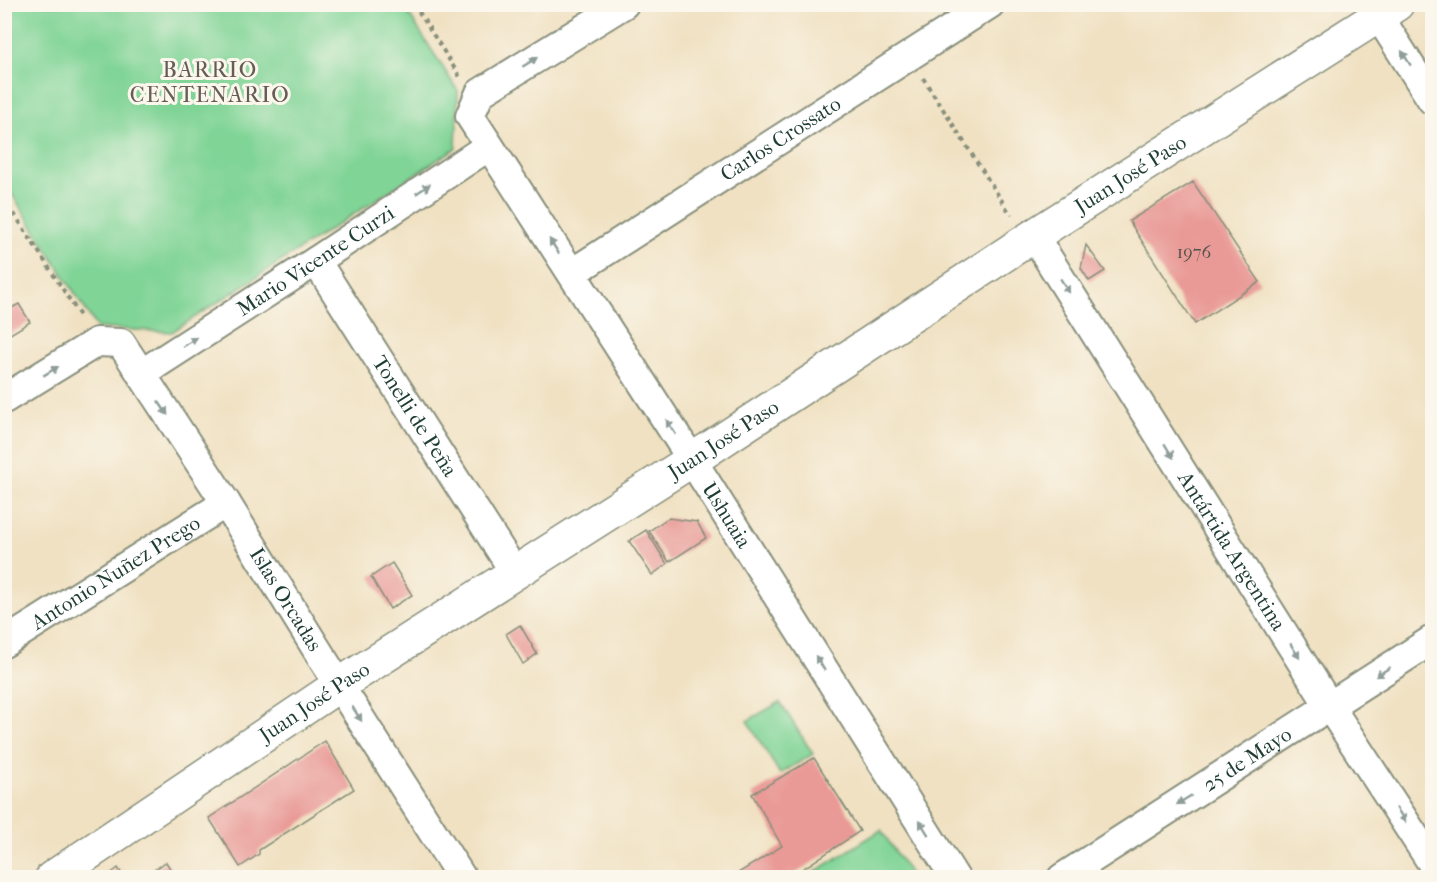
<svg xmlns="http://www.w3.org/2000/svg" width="1437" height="882" viewBox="0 0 1437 882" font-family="'IM FELL French Canon',serif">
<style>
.green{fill:#80d496;stroke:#508865;stroke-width:1.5}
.building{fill:#e99a96}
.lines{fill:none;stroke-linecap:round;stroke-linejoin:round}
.minor-casing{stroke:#888f7b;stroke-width:32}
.secondary-casing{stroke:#888f7b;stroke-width:36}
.path{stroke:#888f7b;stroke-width:4;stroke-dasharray:4.5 4.5;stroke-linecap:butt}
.minor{stroke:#fff;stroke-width:28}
.secondary{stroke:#fff;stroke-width:33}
.oneway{fill:#8f9e9a}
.labels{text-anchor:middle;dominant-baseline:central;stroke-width:6;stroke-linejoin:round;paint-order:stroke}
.number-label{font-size:18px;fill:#52544c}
.street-label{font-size:21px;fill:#1f3d34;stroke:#fbf7ec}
.neighbourhood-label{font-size:22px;letter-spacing:1.5px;fill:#665e56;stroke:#fbf7ec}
</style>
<rect width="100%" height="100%" fill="#fbf7ec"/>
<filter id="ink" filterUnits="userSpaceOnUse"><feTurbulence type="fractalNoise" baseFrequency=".0167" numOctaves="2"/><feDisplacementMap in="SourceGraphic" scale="12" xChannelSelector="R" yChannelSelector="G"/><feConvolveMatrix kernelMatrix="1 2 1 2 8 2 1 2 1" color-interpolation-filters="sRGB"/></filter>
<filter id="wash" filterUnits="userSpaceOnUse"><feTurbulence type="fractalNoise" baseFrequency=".008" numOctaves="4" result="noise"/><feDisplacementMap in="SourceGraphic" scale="24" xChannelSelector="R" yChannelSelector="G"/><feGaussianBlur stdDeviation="1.35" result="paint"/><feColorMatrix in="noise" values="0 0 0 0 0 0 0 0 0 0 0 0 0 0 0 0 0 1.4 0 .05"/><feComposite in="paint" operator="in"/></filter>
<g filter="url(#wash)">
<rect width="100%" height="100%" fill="#f0e1c2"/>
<path class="green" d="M5 5H403L458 91 456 148 172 332 97 328 5 183Z
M780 702 813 754 780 774 747 721Z
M881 830 912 877H807Z"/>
<g id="blocks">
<path class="building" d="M1193 182 1260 282 1195 324 1129 221Z
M1086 245 1105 271 1089 281 1081 268Z
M19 304 30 322 4 338V312Z
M668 518 697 522 706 538 669 562 649 531Z
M646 530 667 564 652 575 629 541Z
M392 563 412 595 390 609 371 577Z
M520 625 537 654 523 664 506 634Z
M325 741 354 789 259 850V854L240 867 209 818Z
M814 758 860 831 789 878H730L782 846 752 794Z
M166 862 176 878H142Z
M118 868 124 878H105Z"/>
</g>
</g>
<g filter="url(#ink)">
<use href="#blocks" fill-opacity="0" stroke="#888f7b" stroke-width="1.5"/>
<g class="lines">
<g class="minor-casing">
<g id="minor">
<path id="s1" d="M624 4 480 93 470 116 692 460 955 878"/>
<path d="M1371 4 1432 100"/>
<path id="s2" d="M1034 236 1330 707 1432 863"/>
<path id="s3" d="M316 261 515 573"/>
<path id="s4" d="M572 273 990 4"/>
<path id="s5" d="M141 374 316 261 489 146"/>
<path id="s6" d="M4 399 97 342 121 343 226 503 339 685 462 878"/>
<path id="s7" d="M4 643 226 503"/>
<path id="s8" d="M1062 878 1432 640"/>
</g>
</g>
<g class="secondary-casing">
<g id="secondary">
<path id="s9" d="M52 878 339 685 692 460 1027 240 1397 4"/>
</g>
</g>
<path class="path" d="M414 4 460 77
M923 78 1011 215
M4 198 82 319"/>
<use href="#minor" class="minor"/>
<use href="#secondary" class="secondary"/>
</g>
<defs><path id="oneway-solid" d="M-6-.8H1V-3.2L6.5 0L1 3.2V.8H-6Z" transform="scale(1.5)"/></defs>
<g class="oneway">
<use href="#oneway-solid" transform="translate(1406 58) rotate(-122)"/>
<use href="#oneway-solid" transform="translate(530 62) rotate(-32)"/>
<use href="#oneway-solid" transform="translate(423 189) rotate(-34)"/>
<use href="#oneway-solid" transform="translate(554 246) rotate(-123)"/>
<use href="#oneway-solid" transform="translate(1065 286) rotate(58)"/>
<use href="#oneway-solid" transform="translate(190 342) rotate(-33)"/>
<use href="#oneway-solid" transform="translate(51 371) rotate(-31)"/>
<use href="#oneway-solid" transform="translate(163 408) rotate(56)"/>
<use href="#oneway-solid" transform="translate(671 427) rotate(-123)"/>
<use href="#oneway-solid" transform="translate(1169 451) rotate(58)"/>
<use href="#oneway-solid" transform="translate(1295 651) rotate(58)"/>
<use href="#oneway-solid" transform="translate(820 663) rotate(-122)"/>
<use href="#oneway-solid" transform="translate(1383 672) rotate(147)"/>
<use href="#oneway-solid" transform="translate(357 714) rotate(57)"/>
<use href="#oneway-solid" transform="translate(1184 800) rotate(148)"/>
<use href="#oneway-solid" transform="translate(1401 815) rotate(57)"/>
<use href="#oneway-solid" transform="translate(924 828) rotate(-122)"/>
</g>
</g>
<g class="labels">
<g class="number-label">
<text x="1194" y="252">1976</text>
</g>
<g class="street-label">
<text stroke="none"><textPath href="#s4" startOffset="248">Carlos Crossato</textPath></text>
<text stroke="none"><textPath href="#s9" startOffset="1288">Juan José Paso</textPath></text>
<text stroke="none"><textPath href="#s5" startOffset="208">Mario Vicente Curzi</textPath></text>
<text stroke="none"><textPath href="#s3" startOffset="184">Tonelli de Peña</textPath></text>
<text stroke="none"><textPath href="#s9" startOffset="802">Juan José Paso</textPath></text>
<text stroke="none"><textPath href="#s1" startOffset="669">Ushuaia</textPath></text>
<text stroke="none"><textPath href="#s2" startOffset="372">Antártida Argentina</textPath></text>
<text stroke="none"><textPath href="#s7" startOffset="132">Antonio Nuñez Prego</textPath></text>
<text stroke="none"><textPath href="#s6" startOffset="438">Islas Orcadas</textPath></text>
<text stroke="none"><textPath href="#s9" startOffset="316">Juan José Paso</textPath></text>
<text stroke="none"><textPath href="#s8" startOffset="220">25 de Mayo</textPath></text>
</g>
<g class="neighbourhood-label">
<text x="210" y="70">BARRIO<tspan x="210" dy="25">CENTENARIO</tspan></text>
</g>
</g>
<rect width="1437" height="882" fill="none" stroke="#fbf7ec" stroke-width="24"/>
</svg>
